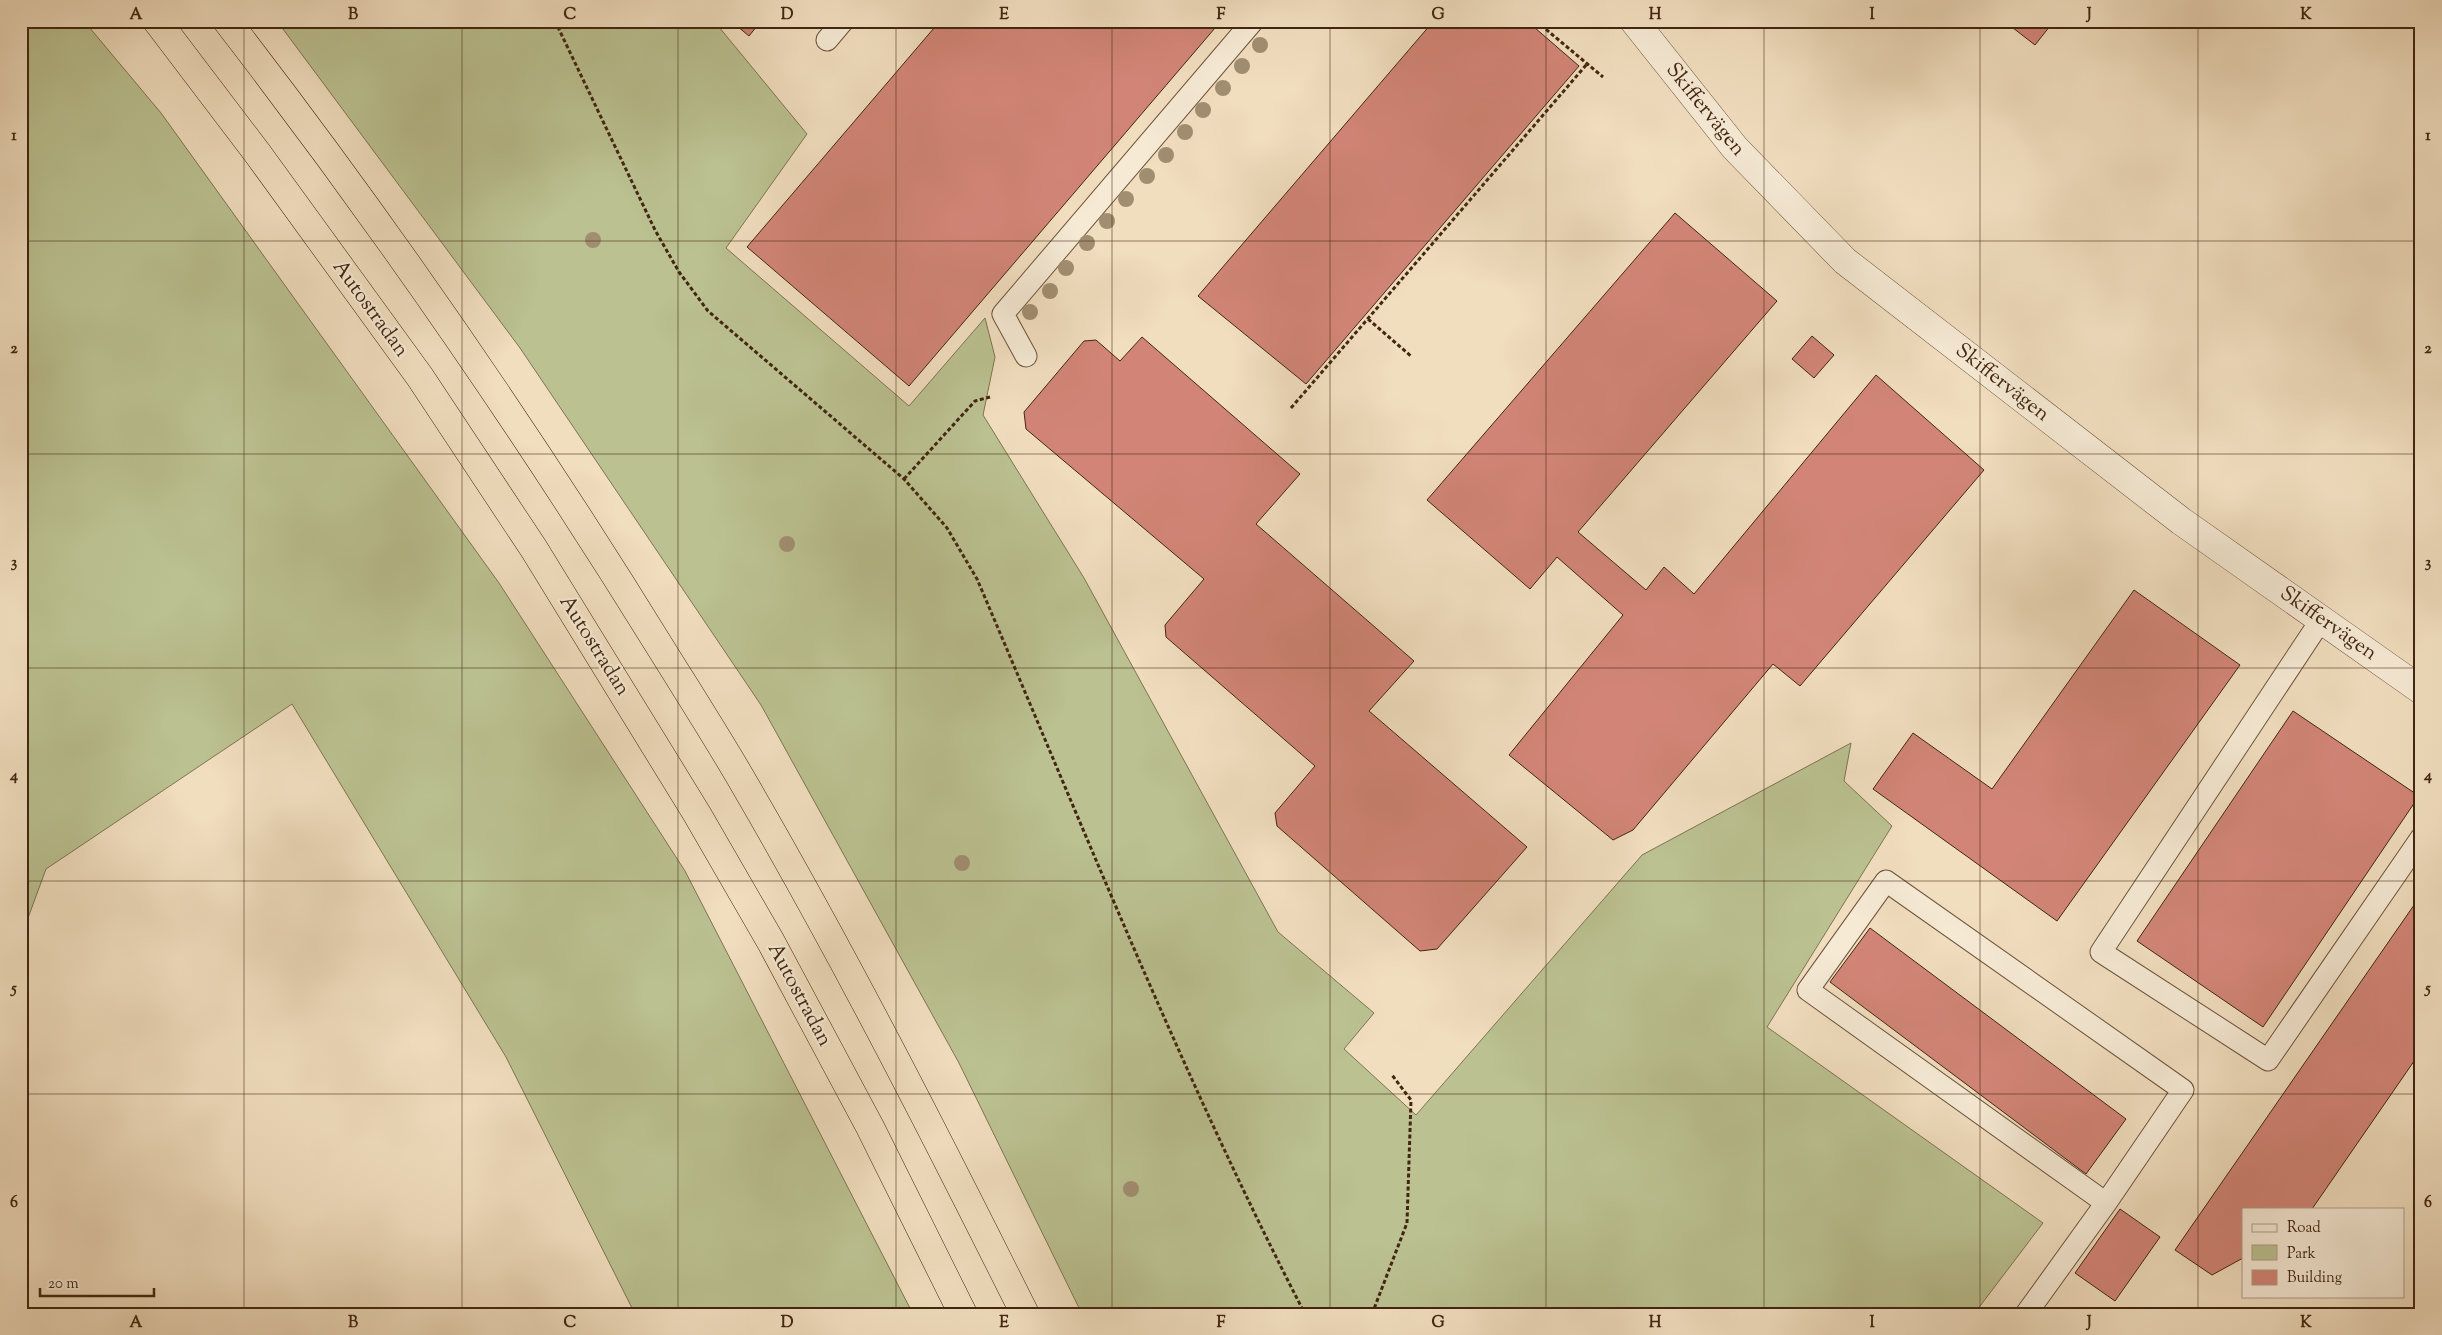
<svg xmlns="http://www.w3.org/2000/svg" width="2442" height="1335" viewBox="0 0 2442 1335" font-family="'Sorts Mill Goudy',serif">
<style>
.green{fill:#bbc191;stroke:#7e7451}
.building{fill:#d28577;stroke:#422611}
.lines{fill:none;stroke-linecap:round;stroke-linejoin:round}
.service-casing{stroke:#6e543c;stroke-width:23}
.minor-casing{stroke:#6e543c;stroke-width:29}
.motorway-casing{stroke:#422611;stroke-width:29}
.path{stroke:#422611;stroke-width:3;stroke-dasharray:4 2.5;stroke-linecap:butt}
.service{stroke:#f6ead5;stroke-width:21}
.minor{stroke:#f6ead5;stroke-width:28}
.motorway{stroke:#f1debf;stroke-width:28}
.tree{fill:#a18e71}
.grid{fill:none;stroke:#422611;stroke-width:1;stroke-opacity:0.55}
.labels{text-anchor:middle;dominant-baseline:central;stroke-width:4.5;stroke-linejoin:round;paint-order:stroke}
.street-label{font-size:21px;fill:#422611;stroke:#f6ead5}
.neatline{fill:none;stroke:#422611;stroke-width:2}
.grid-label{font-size:16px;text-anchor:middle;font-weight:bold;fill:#422611}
</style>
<rect width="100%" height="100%" fill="#f1debf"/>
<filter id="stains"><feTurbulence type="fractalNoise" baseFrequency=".004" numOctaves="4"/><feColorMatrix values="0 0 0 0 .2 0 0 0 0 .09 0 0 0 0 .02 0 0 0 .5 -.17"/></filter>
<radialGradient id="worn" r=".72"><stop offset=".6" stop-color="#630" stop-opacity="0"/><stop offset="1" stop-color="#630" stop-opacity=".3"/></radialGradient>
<path class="green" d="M21 21H84L161 113 499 583 685 871 913 1314H635L506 1057 292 704 46 869 21 937Z
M277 21H714L807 134 726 248 909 406 985 318 995 357 983 415 1084 578 1278 932 1374 1013 1344 1049 1416 1115 1642 855 1851 743 1844 781 1892 826 1767 1027 2043 1223 1974 1314H1082L959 1063 761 705 520 348Z"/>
<path class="building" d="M731 21H761L749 36Z
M940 21H1221L909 386 747 247Z
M1428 21H1527L1579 66 1306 384 1198 296 1431 24Z
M2004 21H2054L2035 45Z
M1675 213 1777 301 1578 532 1646 590 1664 567 1694 594 1876 375 1984 470 1800 686 1773 664 1633 830 1613 840 1509 755 1623 615 1557 557 1530 589 1427 500Z
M1812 336 1834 355 1814 378 1792 359Z
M1142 337 1300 474 1256 524 1414 661 1369 711 1527 847 1437 949 1420 951 1277 826 1275 813 1315 766 1166 637 1165 625 1204 579 1026 429 1024 412 1084 341 1096 340 1120 361Z
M2134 590 2240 665 2057 921 1873 789 1913 733 1992 789Z
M2293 711 2419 796 2263 1027 2137 941Z
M2421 895V1051L2312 1209H2243V1258L2212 1275 2175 1250Z
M1870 928 2126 1119 2086 1174 1830 982Z
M2120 1209 2160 1237 2115 1301 2075 1273Z"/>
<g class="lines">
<g class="service-casing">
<path id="service" d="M827 40 843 21
M1026 356 1003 314 1253 21
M2321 620 2101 952 2268 1060 2421 838
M2026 1314 2106 1203 2183 1090 1886 881 1808 990 2106 1203"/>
</g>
<g class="minor-casing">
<path id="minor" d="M1634 21 1735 148 1845 261 2181 521 2421 690"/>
</g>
<g class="motorway-casing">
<path id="motorway" d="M157 21 258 154 420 377 534 549 697 814 771 942 870 1127 963 1314
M227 21C383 223 528 433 662 650 690 695 719 740 746 787 846 959 936 1136 1025 1314"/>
</g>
<path class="path" d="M555 21 655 230 679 272 708 311 904 479 947 528 977 579C1082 824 1182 1076 1305 1314
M1536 21 1603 77
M1368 319 1412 357
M1291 408 1587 64
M904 479 975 401 990 397
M1372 1314 1407 1223 1411 1100 1392 1075"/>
<use href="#service" class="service"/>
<use href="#minor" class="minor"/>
<use href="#motorway" class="motorway"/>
</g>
<g class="tree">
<circle cx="1260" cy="45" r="8"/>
<circle cx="1242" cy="66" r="8"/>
<circle cx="1223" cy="88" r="8"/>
<circle cx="1203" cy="110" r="8"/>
<circle cx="1185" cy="132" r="8"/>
<circle cx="1166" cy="155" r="8"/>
<circle cx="1147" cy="176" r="8"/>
<circle cx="1126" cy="199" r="8"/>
<circle cx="1107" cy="221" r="8"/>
<circle cx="593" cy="240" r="8"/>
<circle cx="1087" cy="243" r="8"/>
<circle cx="1066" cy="268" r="8"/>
<circle cx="1050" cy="291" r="8"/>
<circle cx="1030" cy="312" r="8"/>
<circle cx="787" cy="544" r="8"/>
<circle cx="962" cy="863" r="8"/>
<circle cx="1131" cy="1189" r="8"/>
</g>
<path class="grid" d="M244 21V1314M462 21V1314M678 21V1314M896 21V1314M1112 21V1314M1330 21V1314M1546 21V1314M1764 21V1314M1980 21V1314M2198 21V1314M21 241H2421M21 454H2421M21 668H2421M21 881H2421M21 1094H2421"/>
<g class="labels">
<g class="street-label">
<text transform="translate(1705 110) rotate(51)">Skiffervägen</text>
<text transform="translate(370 309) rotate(54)">Autostradan</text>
<text transform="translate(2002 383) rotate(38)">Skiffervägen</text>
<text transform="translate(2328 624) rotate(35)">Skiffervägen</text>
<text transform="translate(594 646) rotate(58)">Autostradan</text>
<text transform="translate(799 995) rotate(62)">Autostradan</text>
</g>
</g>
<rect width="2442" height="1335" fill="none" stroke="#f1debf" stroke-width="55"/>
<rect x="2242" y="1208" width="162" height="90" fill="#f6ead5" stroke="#ae9c87"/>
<rect x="2252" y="1224" width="25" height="8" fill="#f6ead5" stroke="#ae9c87"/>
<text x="2287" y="1232" font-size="15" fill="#422611">Road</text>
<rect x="2252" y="1245" width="25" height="15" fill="#bbc191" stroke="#ae9c87"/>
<text x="2287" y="1258" font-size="15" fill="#422611">Park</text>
<rect x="2252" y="1270" width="25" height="15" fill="#d28577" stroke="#ae9c87"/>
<text x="2287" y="1282" font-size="15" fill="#422611">Building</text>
<path d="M40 1288v8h114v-8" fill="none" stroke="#422611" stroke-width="2.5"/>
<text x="48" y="1288" font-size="15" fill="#422611" stroke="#f6ead5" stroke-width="4" paint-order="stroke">20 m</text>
<rect x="28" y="28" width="2386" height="1280" class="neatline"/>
<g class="grid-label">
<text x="136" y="19">A</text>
<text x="353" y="19">B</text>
<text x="570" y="19">C</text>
<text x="787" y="19">D</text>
<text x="1004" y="19">E</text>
<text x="1221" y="19">F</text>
<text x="1438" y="19">G</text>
<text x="1655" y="19">H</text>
<text x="1872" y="19">I</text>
<text x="2089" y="19">J</text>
<text x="2306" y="19">K</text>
<text x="14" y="140">1</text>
<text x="2428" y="140">1</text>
<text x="14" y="353">2</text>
<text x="2428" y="353">2</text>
<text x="14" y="567">3</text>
<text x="2428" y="567">3</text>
<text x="14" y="780">4</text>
<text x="2428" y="780">4</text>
<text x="14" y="993">5</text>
<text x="2428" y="993">5</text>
<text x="14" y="1207">6</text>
<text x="2428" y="1207">6</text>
<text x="136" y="1327">A</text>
<text x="353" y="1327">B</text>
<text x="570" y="1327">C</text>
<text x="787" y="1327">D</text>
<text x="1004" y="1327">E</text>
<text x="1221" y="1327">F</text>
<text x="1438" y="1327">G</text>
<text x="1655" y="1327">H</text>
<text x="1872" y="1327">I</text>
<text x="2089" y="1327">J</text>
<text x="2306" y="1327">K</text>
</g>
<rect width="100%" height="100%" filter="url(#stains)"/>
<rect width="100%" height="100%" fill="url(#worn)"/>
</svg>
